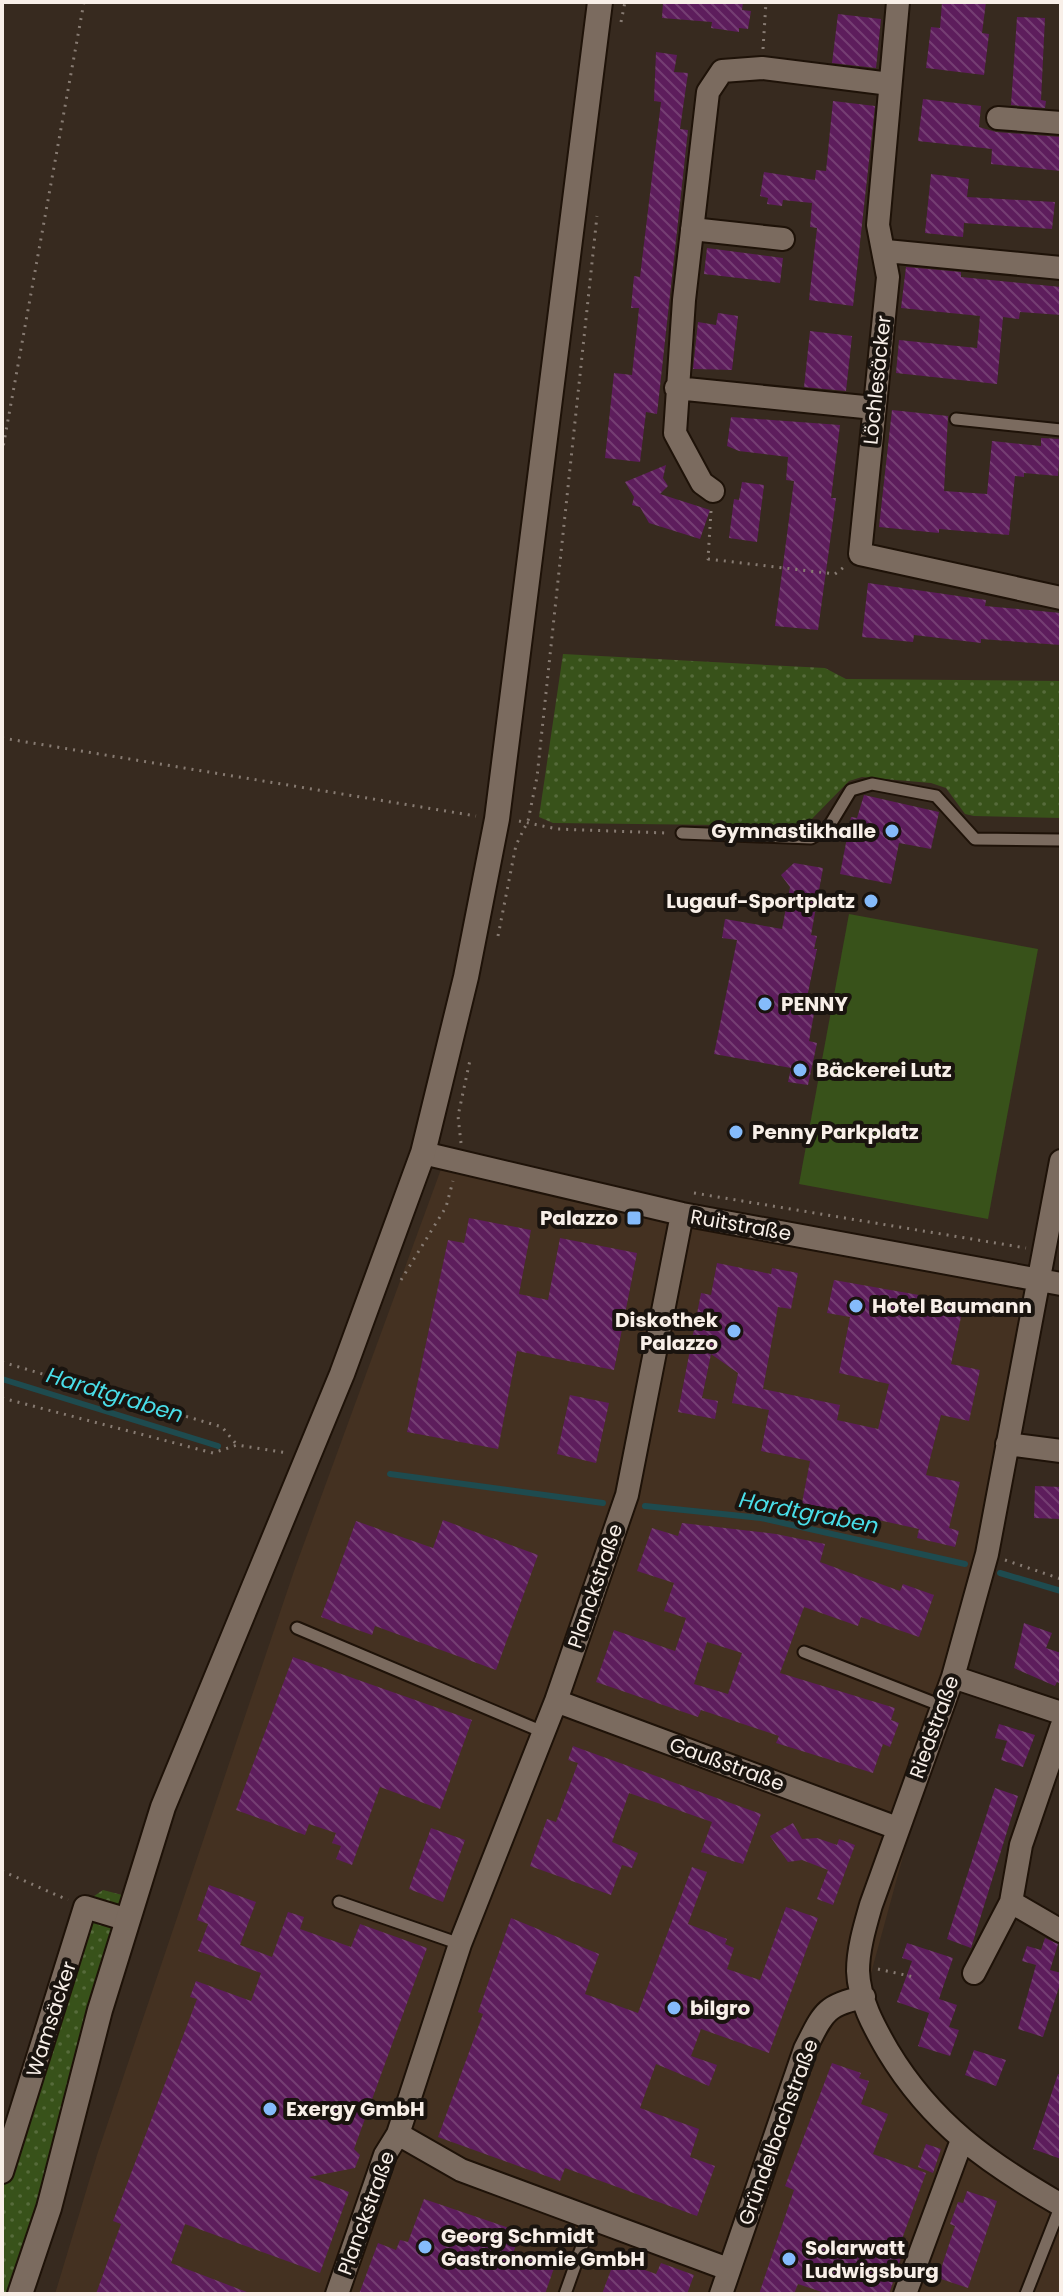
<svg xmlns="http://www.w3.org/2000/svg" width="1063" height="2296" viewBox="0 0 1063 2296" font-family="Poppins,sans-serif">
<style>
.built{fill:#443121}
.green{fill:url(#green-dots)}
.pitch{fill:#38521a}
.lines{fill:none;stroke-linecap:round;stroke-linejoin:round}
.stream{stroke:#1e4b4f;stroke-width:6}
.building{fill:url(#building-back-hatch);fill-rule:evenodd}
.service-casing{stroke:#1e1208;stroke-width:15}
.minor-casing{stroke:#1e1208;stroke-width:26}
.secondary-casing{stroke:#1e1208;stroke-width:28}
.path{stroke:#877b72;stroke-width:3;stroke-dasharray:2 6;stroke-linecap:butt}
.service{stroke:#7b6b5f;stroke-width:11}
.minor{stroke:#7b6b5f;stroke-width:22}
.secondary{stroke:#7b6b5f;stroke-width:24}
.poi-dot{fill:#85bbfb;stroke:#1a140f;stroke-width:3}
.labels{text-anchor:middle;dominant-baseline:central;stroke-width:8;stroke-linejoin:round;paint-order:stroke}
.street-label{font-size:20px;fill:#f8efe8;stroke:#1a140f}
.poi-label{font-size:20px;font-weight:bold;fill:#f8efe8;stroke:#1a140f;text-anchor:start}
.water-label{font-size:22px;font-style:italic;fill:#49dee9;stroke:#1a140f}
</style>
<defs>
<pattern id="green-dots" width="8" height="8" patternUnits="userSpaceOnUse" patternTransform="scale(2)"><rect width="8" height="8" fill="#38521a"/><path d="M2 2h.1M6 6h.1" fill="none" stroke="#566b3b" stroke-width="1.8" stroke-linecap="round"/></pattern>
<pattern id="building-back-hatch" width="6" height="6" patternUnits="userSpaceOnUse" patternTransform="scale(2)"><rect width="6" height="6" fill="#5d1d5c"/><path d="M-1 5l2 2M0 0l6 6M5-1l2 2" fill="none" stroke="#753e73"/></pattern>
</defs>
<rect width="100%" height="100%" fill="#372a1f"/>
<path class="built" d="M444 1161 1051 1274 1023 1418 870 1977 884 2031 940 2118 1061 2193V2294H55L97 2155 295 1568Z"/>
<path class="green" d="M563 654 825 668 846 679 1061 681V818L974 816 965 814 946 788 931 783 862 777 849 781 805 826 553 823 539 817Z
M103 1890 134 1898 20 2294H2V2139L72 1911Z"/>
<path class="pitch" d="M849 914 1038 949 988 1219 799 1184Z"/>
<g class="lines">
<path class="stream" d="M2 1379 218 1446
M390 1474 603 1503
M645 1506 761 1518 965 1564
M1000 1573 1061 1591"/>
</g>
<path class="building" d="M663 2H743L742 10 751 11 748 29 739 28V32L711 28 712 22 662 18Z
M942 2H986L982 33 989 34 984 75 926 68 931 27 940 28Z
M838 14 881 19 876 68 832 63Z
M1017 17 1045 18 1041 100 1046 101 1045 108 1011 105Z
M656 52 677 55 674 72 688 73 680 129 688 130 657 414 646 412 640 462 605 458 614 373 632 375 639 308H631L634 276 640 277 661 102 654 101Z
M923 99 981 106 979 127 996 132 1061 137V171L991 164 992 149 918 141Z
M833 101 875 106 853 306 809 300 817 228 810 227 812 203 783 200 782 206 767 204 768 198 760 196 764 172 815 180 816 170 826 171Z
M931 174 969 179 967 197 1055 202 1052 229 964 223 963 237 925 233Z
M707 248 783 258 780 283 704 274Z
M906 267 961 272V277L1061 287V315L1020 312 1019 319 1003 317 997 384 896 373 899 340 977 348 980 316 901 308Z
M718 313 738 316 732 370 693 369 698 322 716 325Z
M810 331 852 336 846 391 804 387Z
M892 410 948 416 944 491 987 494 992 441 1041 446V438L1061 439 1058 476 1024 473V477L1015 476 1009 535 939 529V533L879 527Z
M731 417 840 425 831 498H836L818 630 775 626 794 481 786 480 788 457 739 451 727 446Z
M666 465 663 478 668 486 660 494 710 510 700 539 649 523 640 507 632 505 634 497 625 482Z
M742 482 764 485 757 542 729 538 734 499 739 500Z
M868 583 986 600 985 606 1061 613V645L981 639V643L914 635 913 642 862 637Z
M864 795 939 812 931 849 899 843 891 884 840 874 851 817 857 818Z
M794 863 823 868 811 935 817 936 814 949H817L804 1012 814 1014 809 1041 817 1043 808 1085 788 1082 791 1068 714 1054 737 940 722 938 725 919 782 929 790 887 781 875Z
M469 1218 531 1230 519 1294 548 1300 560 1238 637 1253 614 1370 517 1351 498 1449 407 1432 448 1240 464 1243Z
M717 1263 771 1274 772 1268 798 1273 791 1309 778 1307 763 1389 840 1405 837 1420 878 1429 889 1384 839 1373 850 1317 827 1313 834 1280 964 1303 951 1364 980 1370 969 1421 941 1415 926 1475 960 1482 949 1528 959 1531 955 1547 917 1538 919 1529 802 1503 810 1461 761 1451 769 1410 732 1403 738 1373 711 1354 702 1398 718 1401 715 1419 678 1412 701 1293 711 1295Z
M570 1395 609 1403 596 1463 557 1454Z
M1035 1486 1061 1487V1519L1034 1518Z
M443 1520 538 1555 496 1670 375 1626 372 1635 321 1617 356 1521 433 1548Z
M682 1523 776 1534 825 1544 820 1562 900 1591 903 1584 934 1595 919 1637 861 1617 858 1626 804 1607 780 1673 895 1708 891 1720 899 1723 890 1747 883 1744 873 1773 776 1743 779 1736 701 1710 698 1717 596 1682 614 1630 675 1651 686 1618 664 1611 674 1583 637 1571 652 1528 678 1536ZM707 1642 742 1653 728 1694 694 1684Z
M1024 1623 1052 1633 1046 1648 1061 1653V1684L1057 1682 1055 1686 1014 1668Z
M293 1657 472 1720 440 1809 380 1787 352 1865 336 1859 341 1846 332 1843 336 1833 309 1824 305 1835 236 1810Z
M999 1724 1035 1735 1023 1767 1001 1760 1007 1741 995 1738Z
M573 1746 761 1814 743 1864 701 1852 712 1822 629 1793 612 1842 638 1853 632 1868 622 1865 611 1895 530 1866 547 1819 556 1822 578 1763 568 1760Z
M995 1788 1018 1796 971 1948 947 1939Z
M793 1823 802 1839 817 1838 837 1845 839 1839 855 1845 833 1905 817 1899 828 1870 802 1860 788 1862 770 1836Z
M431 1828 465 1840 443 1902 409 1889Z
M692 1867 707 1872 688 1924 727 1939 725 1944 734 1948 727 1969 760 1980 786 1907 818 1918 769 2053 701 2029 691 2056 717 2065 709 2086 656 2064 640 2108 699 2129 690 2157 715 2166 697 2216 565 2168 560 2181 438 2137 483 2014 478 2012 511 1918 599 1954 585 1994 638 2013Z
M209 1885 256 1902 240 1945 272 1957 288 1912 304 1917 300 1929 351 1947 360 1924 427 1948 354 2149 360 2155 355 2168 309 2177 349 2192 320 2273 185 2224 171 2263 252 2294H96L121 2224 113 2221 197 1999 190 1997 196 1981 251 2001 261 1973 198 1951 208 1924 197 1920Z
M1045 1938 1058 1944 1050 1970 1061 1973V1981L1043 2037 1018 2029 1036 1965 1022 1961 1027 1946 1041 1950Z
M907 1943 953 1958 939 1999 957 2005 949 2027 959 2030 950 2056 918 2046 929 2013 897 2002 912 1961 902 1958Z
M974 2050 1006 2060 996 2086 965 2075Z
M832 2063 861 2073 859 2078 869 2081 861 2104 888 2114 873 2154 926 2173 898 2250 903 2252 889 2294H828L798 2284 794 2294H759L794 2190 785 2186Z
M1058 2074 1061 2075V2159L1033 2149Z
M926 2144 941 2149 933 2173 918 2167Z
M967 2191 997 2201 968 2288 938 2278 955 2226 950 2224 958 2202 963 2203Z
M424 2199 521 2232 513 2253 554 2268 545 2294H359L378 2243 396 2250 400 2240 408 2242Z
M615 2259 656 2274 661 2263 694 2275 687 2294H602Z"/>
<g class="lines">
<g class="service-casing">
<path id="service" d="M956 419 1061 430
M682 833 811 838 828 828 851 790 872 784 936 796 975 839 1061 840
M297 1628 543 1732
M804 1652 942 1706
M339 1902 460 1944
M565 2294 592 2218
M1026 2294 1061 2205"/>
</g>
<g class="minor-casing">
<path id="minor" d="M898 2 878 225 888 277 860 554 1061 598
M998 118 1061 123
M692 229 783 239
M886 251 1061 268
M676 388 874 408
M713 491 702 483 675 433 684 300 708 92 722 71 762 68 890 84
M423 1153 682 1214 1061 1284
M1061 1161 987 1554 953 1677 871 1905C865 1926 858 1949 858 1971 859 2000 874 2027 888 2051 932 2124 988 2163 1061 2205
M682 1214 627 1495 556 1701 460 1944 398 2134 461 2170 728 2269
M1007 1444 1061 1451
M953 1677 1061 1713
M556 1701 897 1828
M1011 1902 1061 1931
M974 1973 1011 1902 1021 1845 1061 1728
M2 2172 85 1907 128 1920
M337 2294 385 2155 398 2134
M721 2294 805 2049C823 2014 824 2005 864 1997
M905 2294 962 2140"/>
</g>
<g class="secondary-casing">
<path id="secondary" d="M20 2294 49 2208 100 2010 163 1807 342 1374 423 1153 466 977 497 819 600 2"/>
</g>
<path class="path" d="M621 22 625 2
M763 49 766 2
M2 453 84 2
M711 511 708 559 835 574 844 567
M2 738 476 816
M519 821 557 829 666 833
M498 936 516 845 528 821 537 777 597 216
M461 1143 458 1116 470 1060
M694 1193 1026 1248
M401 1280 446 1207 453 1181
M2 1362 222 1427 237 1445
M2 1398 213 1453 237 1445 288 1453
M1005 1560 1061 1579
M2 1871 68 1900
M878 1969 914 1977"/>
<use href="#service" class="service"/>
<use href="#minor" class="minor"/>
<use href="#secondary" class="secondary"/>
</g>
<g class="poi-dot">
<circle cx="892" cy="831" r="8"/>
<circle cx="871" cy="901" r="8"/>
<circle cx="765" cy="1004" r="8"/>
<circle cx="800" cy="1070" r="8"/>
<circle cx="736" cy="1132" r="8"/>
<rect x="626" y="1210" width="16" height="16" rx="4"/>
<circle cx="856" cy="1306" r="8"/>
<circle cx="734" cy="1331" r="8"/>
<circle cx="674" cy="2008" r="8"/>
<circle cx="270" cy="2109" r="8"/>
<circle cx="425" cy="2247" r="8"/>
<circle cx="789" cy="2259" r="8"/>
</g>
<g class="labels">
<g class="street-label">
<text transform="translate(877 380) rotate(-84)">Löchlesäcker</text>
<text transform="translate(741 1225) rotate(10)">Ruitstraße</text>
<text transform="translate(595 1586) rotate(-71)">Planckstraße</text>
<text transform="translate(934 1727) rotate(-70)">Riedstraße</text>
<text transform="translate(727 1764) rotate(20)">Gaußstraße</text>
<text transform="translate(51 2019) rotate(-72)">Wamsäcker</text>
<text transform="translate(778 2132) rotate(-70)">Gründelbachstraße</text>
<text transform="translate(366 2213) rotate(-70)">Planckstraße</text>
</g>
<g class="poi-label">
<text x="876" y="831" text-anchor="end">Gymnastikhalle</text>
<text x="855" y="901" text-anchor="end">Lugauf-Sportplatz</text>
<text x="781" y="1004">PENNY</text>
<text x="816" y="1070">Bäckerei Lutz</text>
<text x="752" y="1132">Penny Parkplatz</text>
<text x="618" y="1218" text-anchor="end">Palazzo</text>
<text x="872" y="1306">Hotel Baumann</text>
<text x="718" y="1320" text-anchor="end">Diskothek<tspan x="718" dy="23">Palazzo</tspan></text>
<text x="690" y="2008">bilgro</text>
<text x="286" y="2109">Exergy GmbH</text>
<text x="441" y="2236">Georg Schmidt<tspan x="441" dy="23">Gastronomie GmbH</tspan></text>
<text x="805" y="2248">Solarwatt<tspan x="805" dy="23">Ludwigsburg</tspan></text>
</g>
<g class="water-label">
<text transform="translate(115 1395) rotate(17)">Hardtgraben</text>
<text transform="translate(809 1513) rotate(11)">Hardtgraben</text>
</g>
</g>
<rect width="1063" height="2296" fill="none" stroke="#f8efe8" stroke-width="8"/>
</svg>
